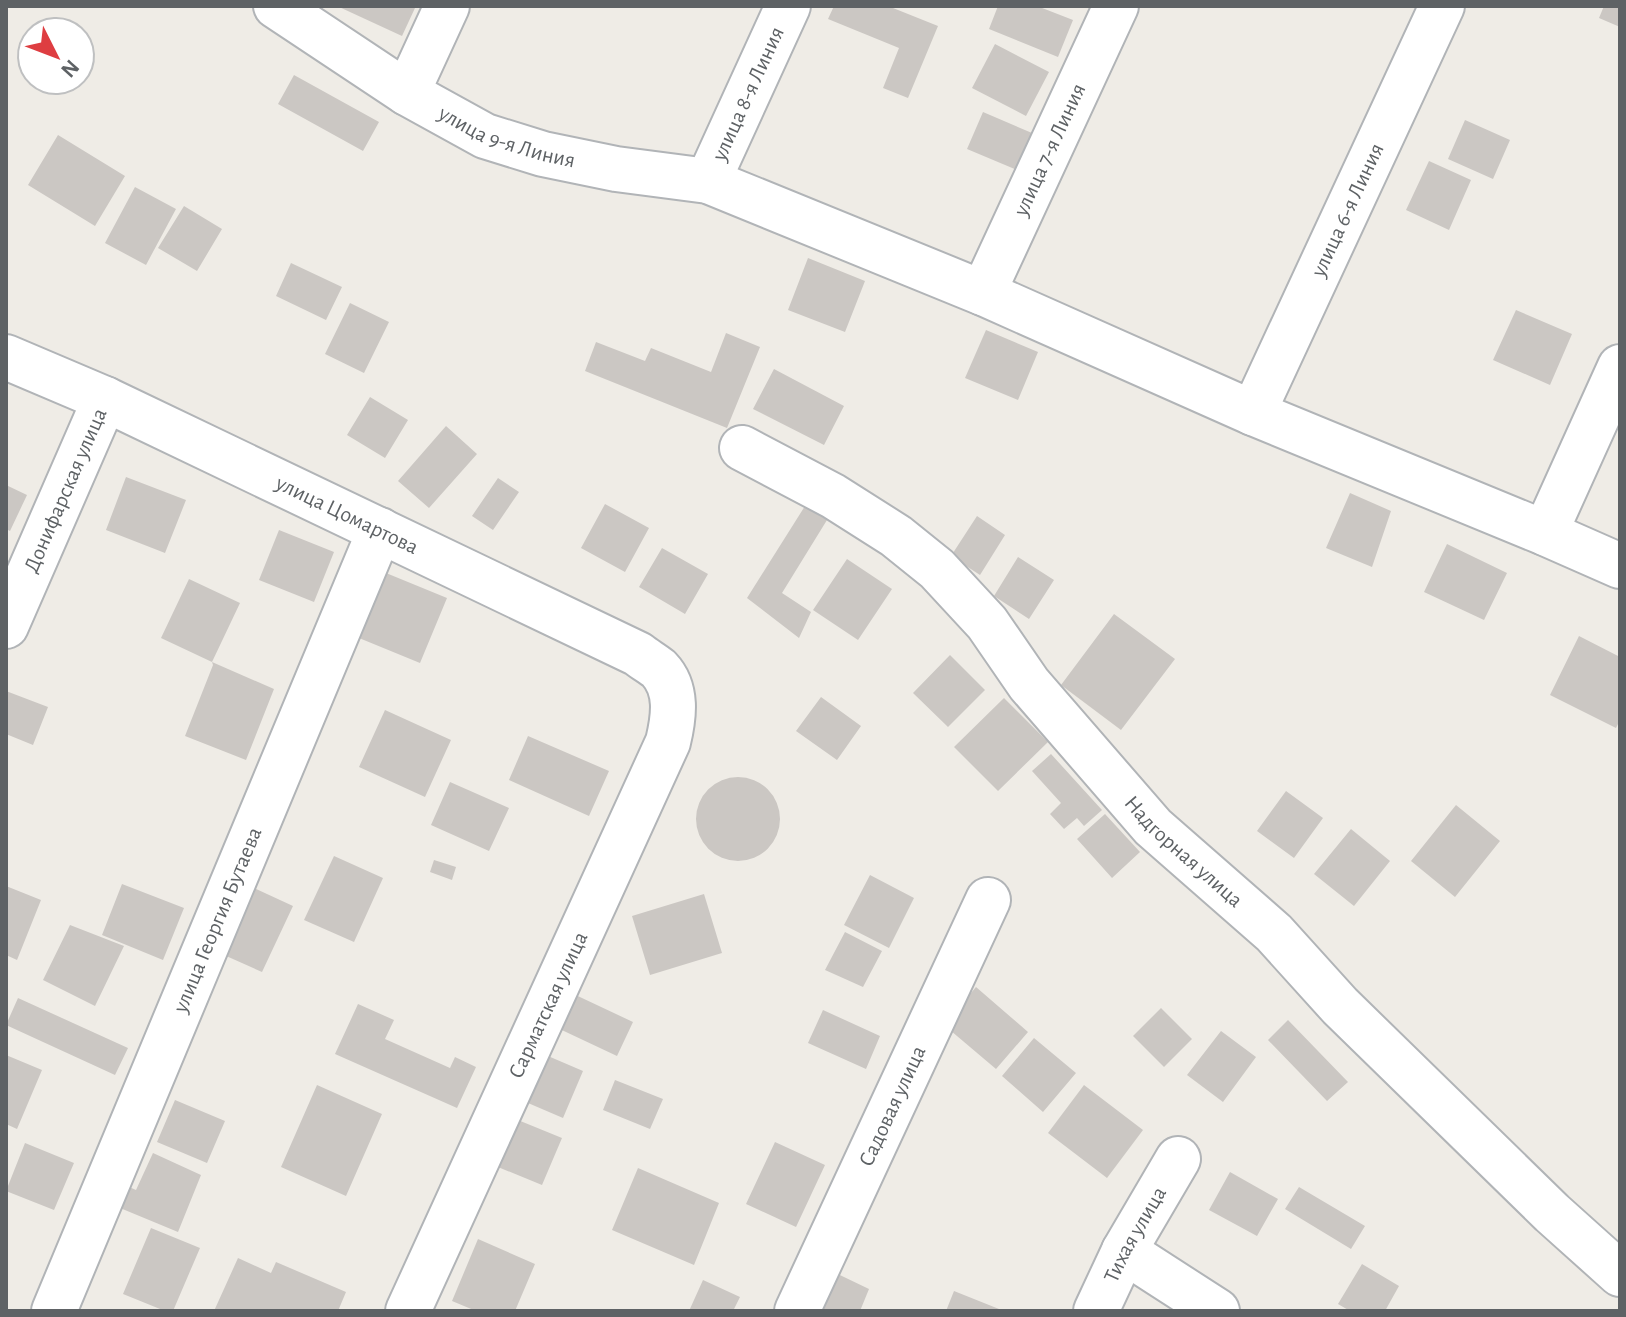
<svg xmlns="http://www.w3.org/2000/svg" width="1626" height="1317" viewBox="0 0 1626 1317" font-family="'Alegreya Sans',sans-serif">
<style>
.building{fill:#cbc7c3}
.lines{fill:none;stroke-linecap:round;stroke-linejoin:round}
.minor-casing{stroke:#b1b4b7;stroke-width:48}
.minor{stroke:#fff;stroke-width:44}
.labels{text-anchor:middle;dominant-baseline:central;stroke-width:6;stroke-linejoin:round;paint-order:stroke}
.street-label{font-size:22px;fill:#5e6265;stroke:#fff}
</style>
<rect width="100%" height="100%" fill="#efece6"/>
<path class="building" d="M337 6H411L415 8 402 36Z
M834 6H888L938 26 908 98 883 88 899 48 828 19Z
M998 6H1037L1073 20 1058 57 989 29Z
M1604 6H1620V27L1599 18Z
M995 44 1049 72 1026 116 972 88Z
M294 75 379 122 363 151 278 104Z
M983 112 1032 133 1017 170 967 149Z
M1465 120 1510 140 1493 179 1448 159Z
M58 135 125 176 95 226 28 185Z
M1429 161 1471 180 1449 230 1406 210Z
M135 187 176 209 146 265 105 243Z
M184 206 222 229 197 271 158 248Z
M808 258 865 281 845 332 788 310Z
M291 263 342 287 326 320 276 296Z
M350 303 389 322 364 373 325 354Z
M1516 310 1572 334 1550 385 1493 360Z
M986 330 1038 352 1018 400 965 378Z
M726 333 760 347 727 428 585 371 596 342 645 361 651 348 711 372Z
M774 369 844 406 824 445 753 409Z
M370 397 408 420 385 458 347 435Z
M446 426 477 454 429 508 398 481Z
M126 477 186 500 165 553 106 530Z
M498 478 519 492 493 530 472 516Z
M6 485 27 495 10 531 6 529Z
M1350 493 1391 511 1372 567 1326 548Z
M605 504 649 528 625 572 581 548Z
M805 506 827 520 782 593 811 612 799 638 747 598Z
M977 516 1005 535 980 575 951 556Z
M279 530 334 552 314 602 259 580Z
M1447 544 1507 573 1484 620 1424 592Z
M662 548 708 574 685 614 639 587Z
M1018 557 1054 580 1029 619 994 596Z
M847 559 892 589 858 640 813 610Z
M386 573 447 598 420 663 359 638Z
M189 579 240 603 212 662 161 638Z
M1114 614 1175 659 1121 730 1061 685Z
M1579 636 1620 657V720L1616 728 1550 695Z
M950 655 985 690 948 727 913 693Z
M212 662 274 689 246 760 185 736 213 665Z
M6 691 48 707 33 745 6 734Z
M821 697 861 726 837 760 796 731Z
M1004 698 1048 742 998 791 954 747Z
M385 710 451 740 425 797 359 767Z
M528 736 609 771 589 816 509 780Z
M1051 754 1102 810 1084 826 1077 818 1064 829 1050 814 1061 803 1032 771Z
M696 819a42 42 0 1 1 84 0a42 42 0 1 1-84 0Z
M450 782 509 808 489 851 431 825Z
M1286 791 1323 818 1294 858 1257 831Z
M1456 805 1500 841 1455 897 1411 861Z
M1105 814 1140 852 1112 878 1077 839Z
M1351 829 1390 861 1354 906 1314 874Z
M334 856 383 878 354 942 304 920Z
M434 860 456 867 452 880 430 872Z
M870 875 914 898 889 948 844 925Z
M122 884 184 908 163 960 102 935Z
M6 886 41 900 17 960 6 955Z
M254 888 293 906 262 972 224 955Z
M704 894 722 953 650 975 632 916Z
M70 925 124 946 95 1006 43 980Z
M845 932 882 951 863 987 825 970Z
M976 987 1028 1032 996 1069 944 1025Z
M565 990 633 1022 617 1056 549 1024Z
M18 998 128 1048 115 1075 6 1025Z
M358 1004 394 1020 385 1039 450 1068 455 1057 476 1067 457 1108 335 1054Z
M1161 1008 1192 1039 1164 1067 1133 1036Z
M823 1010 880 1036 866 1069 808 1043Z
M1288 1020 1348 1082 1327 1101 1268 1040Z
M1221 1031 1256 1057 1223 1102 1187 1075Z
M1034 1038 1076 1073 1043 1112 1002 1076Z
M541 1053 583 1071 563 1118 521 1100Z
M6 1055 42 1070 17 1129 6 1124Z
M615 1080 663 1099 650 1129 603 1110Z
M317 1085 382 1114 346 1196 281 1167Z
M1084 1085 1143 1130 1107 1178 1048 1133Z
M175 1100 225 1121 207 1163 157 1142Z
M513 1118 562 1138 542 1185 493 1165Z
M775 1142 825 1165 796 1227 746 1204Z
M25 1143 74 1163 54 1210 6 1191Z
M153 1153 201 1175 178 1232 108 1203 118 1182 136 1190Z
M638 1168 719 1203 694 1265 612 1230Z
M1230 1172 1278 1199 1257 1236 1209 1210Z
M1299 1187 1365 1226 1351 1249 1285 1209Z
M151 1228 200 1248 173 1311H165L123 1294Z
M478 1239 535 1264 515 1311H476L452 1301Z
M238 1258 271 1273 276 1262 346 1292 338 1311H214Z
M1362 1264 1399 1286 1385 1311H1350L1338 1304Z
M819 1265 869 1289 860 1311H806Z
M703 1280 740 1297 733 1311H689Z
M954 1291 1004 1311H946Z"/>
<g class="lines">
<g class="minor-casing">
<g id="minor">
<path d="M276 6 407 93"/>
<path id="s1" d="M447 6 407 93 485 136 543 154 616 169 708 181 983 293 1253 413 1545 533 1620 566"/>
<path id="s2" d="M708 181 788 6"/>
<path id="s3" d="M983 293 1116 6"/>
<path id="s4" d="M6 357 105 399 638 654C644 659 653 664 659 669 678 689 674 717 668 742L408 1311"/>
<path id="s5" d="M1253 413 1442 6"/>
<path id="s6" d="M742 448 833 496 896 536 937 569 987 623 1029 684 1153 827 1274 933 1340 1006 1552 1213 1620 1274"/>
<path d="M1545 533 1620 367"/>
<path id="s7" d="M6 626 105 399"/>
<path d="M1124 1251 1217 1311"/>
<path id="s8" d="M54 1311 380 530"/>
<path id="s9" d="M797 1311 988 900"/>
<path id="s10" d="M1096 1311 1124 1251 1178 1159"/>
</g>
</g>
<use href="#minor" class="minor"/>
</g>
<g class="labels">
<g class="street-label">
<text stroke="none"><textPath href="#s2" startOffset="96">улица 8-я Линия</textPath></text>
<text stroke="none"><textPath href="#s1" startOffset="206">улица 9-я Линия</textPath></text>
<text stroke="none"><textPath href="#s3" startOffset="158">улица 7-я Линия</textPath></text>
<text stroke="none"><textPath href="#s5" startOffset="224">улица 6-я Линия</textPath></text>
<text stroke="none"><textPath href="#s7" startOffset="148">Донифарская улица</textPath></text>
<text stroke="none"><textPath href="#s4" startOffset="376">улица Цомартова</textPath></text>
<text stroke="none"><textPath href="#s6" startOffset="606">Надгорная улица</textPath></text>
<text stroke="none"><textPath href="#s8" startOffset="424">улица Георгия Бутаева</textPath></text>
<text transform="translate(548 1005) rotate(-65)">Сарматская улица</text>
<text stroke="none"><textPath href="#s9" startOffset="226">Садовая улица</textPath></text>
<text stroke="none"><textPath href="#s10" startOffset="86">Тихая улица</textPath></text>
</g>
</g>
<rect width="1626" height="1317" fill="none" stroke="#5e6265" stroke-width="16"/>
<g transform="translate(56 56) rotate(132)"><circle r="38" fill="#ffffff" stroke="#bfc0c1" stroke-width="2"/>
<path d="M0-6L14 30L0 20L-14 30Z" fill="#de3d41"/>
<text y="-12" font-size="22" font-weight="bold" text-anchor="middle" fill="#5e6265">N</text>
</g>
</svg>
